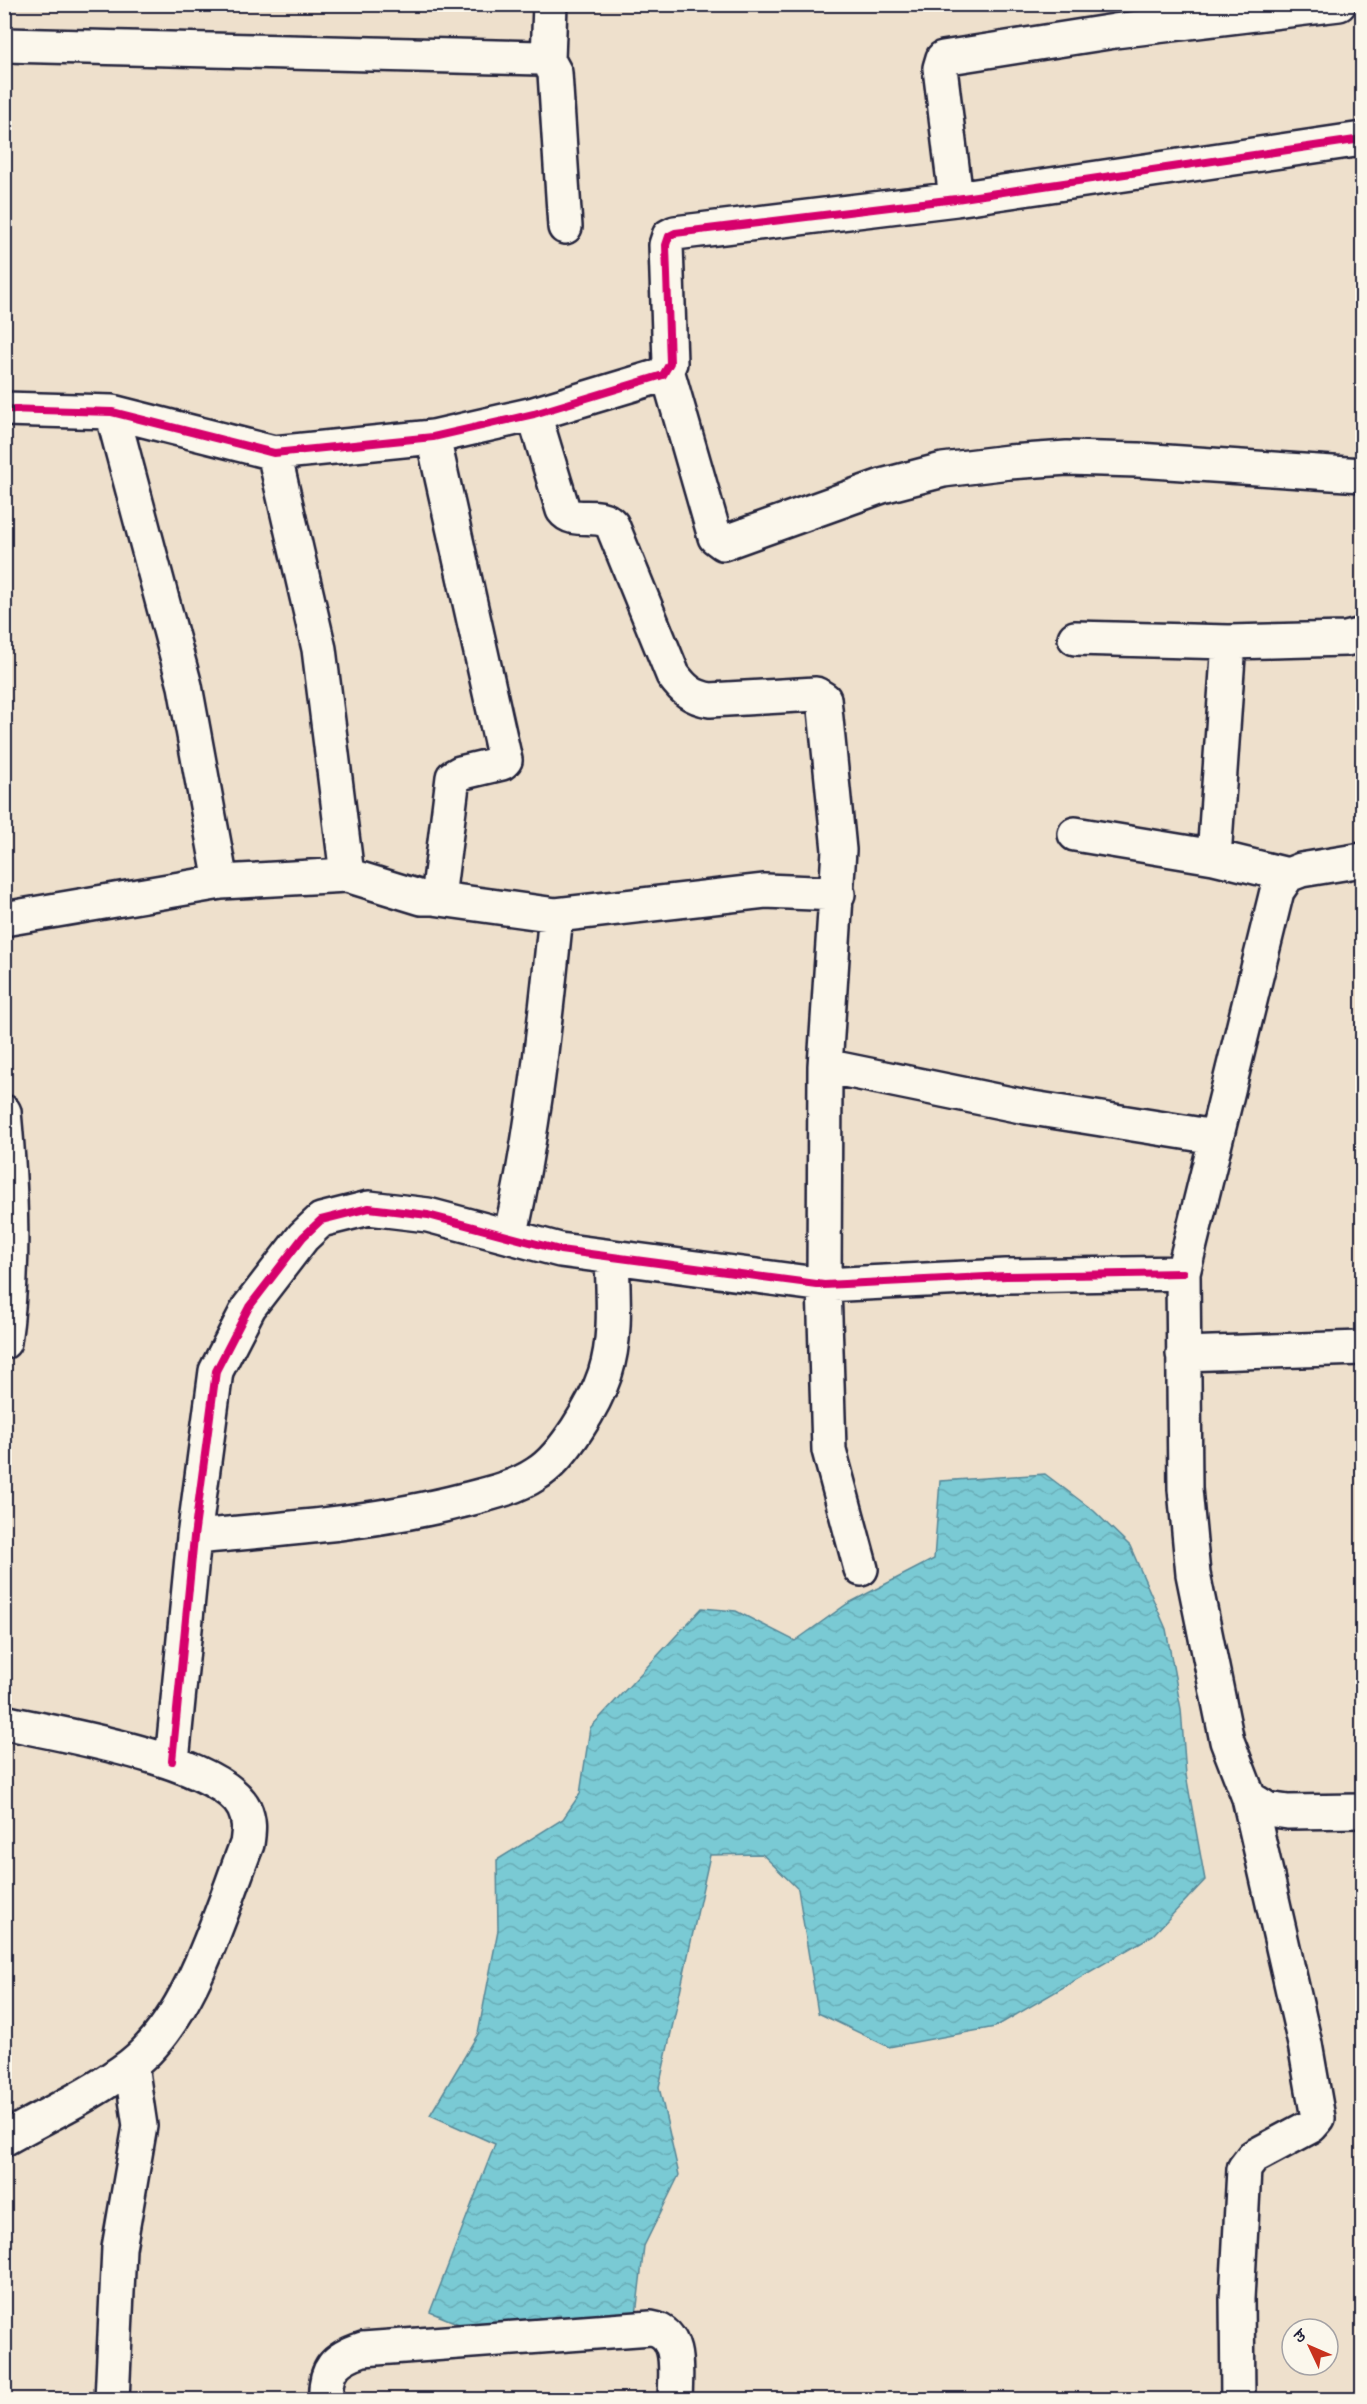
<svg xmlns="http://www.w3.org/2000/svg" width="1367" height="2404" viewBox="0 0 1367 2404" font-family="Kalam,'Playpen Sans Deva',sans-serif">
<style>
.water{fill:url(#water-waves);stroke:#578797;stroke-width:1.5}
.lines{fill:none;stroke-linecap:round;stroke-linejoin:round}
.street-casing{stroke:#22223b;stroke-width:38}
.street{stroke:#fbf7ec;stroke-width:33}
.cycleway-casing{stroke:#fbf7ec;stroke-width:11}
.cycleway{stroke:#d6006c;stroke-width:8}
</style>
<defs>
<pattern id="water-waves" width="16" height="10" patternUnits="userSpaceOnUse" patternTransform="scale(1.5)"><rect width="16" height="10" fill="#7acad4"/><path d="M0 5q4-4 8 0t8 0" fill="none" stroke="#69adb7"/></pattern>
</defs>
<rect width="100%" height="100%" fill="#eee0cc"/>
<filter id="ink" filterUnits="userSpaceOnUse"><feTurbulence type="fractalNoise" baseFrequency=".0167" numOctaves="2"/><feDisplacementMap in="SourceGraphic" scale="12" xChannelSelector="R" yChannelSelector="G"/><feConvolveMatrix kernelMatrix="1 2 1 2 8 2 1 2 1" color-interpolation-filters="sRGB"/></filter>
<g filter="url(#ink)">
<path class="water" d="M1045 1474 1094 1511 1130 1546 1166 1629 1181 1709 1186 1775 1205 1880 1153 1935 995 2027 889 2047 818 2013 798 1889 762 1854 710 1855 659 2087 679 2175 644 2246 636 2315 480 2328 459 2324 430 2312 495 2144 430 2115 478 2034 498 1930 497 1860 563 1819 580 1794 590 1728 702 1608 736 1611 795 1641 847 1604 934 1559 940 1481Z"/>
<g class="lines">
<g class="street-casing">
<path id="street" d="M4 45 540 58 548 60 555 73 565 227
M548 60 550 4
M956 199 940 68 943 58 1115 31 1339 4
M667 370 715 537 723 543 882 486 943 470 1009 462 1067 458 1138 460 1362 475
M4 409 112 412 274 453 433 437 534 414 663 375 670 363 666 245 669 236 675 233 956 199 1362 139
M112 412 185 686 221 882
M534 414 563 510C574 525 599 510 612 525L673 675C684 690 692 697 710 700L816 694 824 699 839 850 825 1066
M1075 638 1229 642
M1075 834 1214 857
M1362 860 1301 870 1288 875 1277 891 1183 1273 1185 1489 1193 1574 1227 1741 1249 1798 1267 1809 1288 1812 1362 1811
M347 875 422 898H433L439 890 453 777 460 773 502 763 505 760 433 437
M1288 875 1214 857 1229 642 1346 639 1362 635
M433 898 556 915 765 891 838 894
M4 919 221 882 347 875 319 649 274 453
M4 1112C11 1187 15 1267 4 1342
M510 1237C534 1131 545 1023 556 915
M1183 1354 1362 1348
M194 1537C284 1529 375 1523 464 1500 488 1494 515 1488 536 1474 563 1458 595 1404 605 1374 617 1337 613 1296 612 1257
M861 1569 829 1450 824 1285 825 1066 1026 1107 1215 1137
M4 1722C57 1734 219 1759 244 1808 250 1821 249 1830 247 1844 220 1913 191 2019 131 2065 93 2094 46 2115 4 2139
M172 1761 194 1537 216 1371 249 1307 303 1237 321 1220 369 1208 428 1215 560 1250 824 1285 1006 1276 1183 1273
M112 2400 119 2248 140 2126 131 2065
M326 2400C324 2369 335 2358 363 2349L651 2328C683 2333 675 2376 675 2400
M1238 2400 1237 2299 1244 2169 1253 2157 1311 2126 1318 2118 1305 2044 1249 1798"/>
</g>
<use href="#street" class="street"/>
<g class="cycleway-casing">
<path id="cycleway" d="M4 409 112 412 274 453 433 437 534 414 663 375 670 363 666 245 669 236 675 233 956 199 1362 139
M172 1761 194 1537 216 1371 249 1307 303 1237 321 1220 369 1208 428 1215 560 1250 824 1285 1006 1276 1183 1273"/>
</g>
<use href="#cycleway" class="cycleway"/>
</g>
</g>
<rect width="1367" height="2404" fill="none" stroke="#fbf7ec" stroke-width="24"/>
<rect x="12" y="12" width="1343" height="2380" fill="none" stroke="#22223b" stroke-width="2" filter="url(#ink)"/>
<g transform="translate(1310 2347) rotate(314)"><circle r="28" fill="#fbf7ec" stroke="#a4a2a5" stroke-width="1.5"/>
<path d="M0-4.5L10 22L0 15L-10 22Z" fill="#c8321e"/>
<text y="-9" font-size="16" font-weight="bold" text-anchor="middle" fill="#22223b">उ</text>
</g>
</svg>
